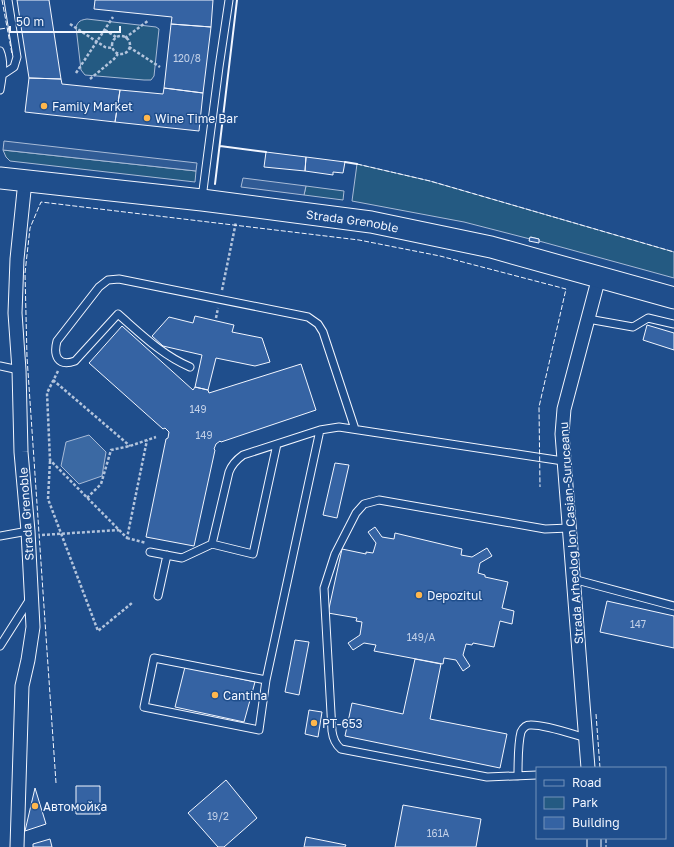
<svg xmlns="http://www.w3.org/2000/svg" width="674" height="847" viewBox="0 0 674 847" font-family="'Golos Text',sans-serif">
<style>
.green{fill:#245a82;stroke:#a8bbd7}
.parking{fill:#305b95;stroke:#a8bbd7}
.water{fill:#3b69a3;stroke:#a8bbd7}
.building{fill:#3563a3;stroke:#f2f6ff}
.lines{fill:none;stroke-linecap:round;stroke-linejoin:round}
.lane-casing{stroke:#f2f6ff;stroke-width:9}
.street-casing{stroke:#f2f6ff;stroke-width:15}
.primary-casing{stroke:#f2f6ff;stroke-width:23}
.path{stroke:#b3c4dc;stroke-width:2.5;stroke-dasharray:3 2;stroke-linecap:butt}
.lane{stroke:#1f4e8c;stroke-width:7}
.street{stroke:#1f4e8c;stroke-width:13}
.primary{stroke:#1f4e8c;stroke-width:21}
.fence{stroke:#f2f6ff;stroke-width:1;stroke-dasharray:5 2;stroke-linecap:butt}
.wall{stroke:#f2f6ff;stroke-width:2}
.poi-dot{fill:#ffb74d;stroke:#1f4e8c;stroke-width:1.5}
.labels{text-anchor:middle;dominant-baseline:central;stroke-width:3;stroke-linejoin:round;paint-order:stroke}
.number-label{font-size:10px;fill:#c3d1e8}
.poi-label{font-size:12px;fill:#f2f6ff;stroke:#1f4e8c;text-anchor:start}
.street-label{font-size:12px;fill:#f2f6ff;stroke:#1f4e8c}
</style>
<rect width="100%" height="100%" fill="#1f4e8c"/>
<path class="green" d="M87 19 156 27 159 29 154 76 151 80H144L85 75 81 70 76 27C78 21 81 20 87 19Z
M3 150 196 171 195 182 10 161 6 157Z
M357 164 430 181 674 252V278L539 241V239L531 237 530 239 464 222 352 201Z
M306 186 344 191 343 200 304 195Z"/>
<path class="parking" d="M4 141 197 163 196 171 3 150Z
M243 178 306 186 304 195 241 187Z"/>
<path class="water" d="M89 435 106 452 102 476 79 484 61 466 66 442Z"/>
<path class="building" d="M17 0H49L61 79 29 78Z
M95 0H213L211 27 171 24 172 17 94 9Z
M171 24 211 27 203 93 164 88Z
M29 78 61 79 62 84 120 90 115 122 25 112Z
M164 88 203 93 199 131 115 122 120 90 163 94Z
M266 152 306 157 305 171 264 167Z
M306 157 345 162 343 173 333 172V175L305 171Z
M530 237 539 239V243L529 241Z
M195 316 234 325 232 332 262 338 270 362 255 366 216 358 208 390 195 387 202 355 163 346 152 336 169 317 193 323Z
M647 325 674 333V350L643 340Z
M122 326 193 390 195 387 208 390 209 393 301 364 316 410 221 442 220 441 216 444 214 449 215 450 194 546 146 537 166 439 168 438 169 432 165 428 163 429 89 363Z
M335 463 349 465 337 518 323 515Z
M375 527 382 537 394 539 395 533 462 549 461 555 472 557 487 548 492 556 480 563 478 573 485 575V577L508 582 502 608 514 611 512 624 500 621 494 647 473 643 472 645 466 644 463 655 470 666 463 671 456 660 444 658 443 664 374 651 376 645 364 643 353 650 348 643 360 635 362 622 356 621 357 618 328 613 342 549 366 554V552L373 553 376 543 368 532Z
M607 601 674 616V648L600 632Z
M295 640 309 642 299 695 285 692Z
M415 659 441 664 430 719 507 734 500 768 345 736 352 703 403 714Z
M185 667 255 682 244 722 175 707Z
M309 710 322 712 318 737 305 734Z
M226 780 257 818 224 847H218L188 813Z
M76 786H100V814H76Z
M35 788 46 824 25 831Z
M403 805 481 819 476 847H395Z
M306 837 346 845 345 847H304Z
M50 839 52 847H33V844Z"/>
<g class="lines">
<g class="lane-casing">
<path id="lane" d="M0 51C5 63 2 78 0 90
M2 75 14 67 17 57 8 0
M202 198 219 67 229 0
M588 319 633 327 648 318 674 324
M0 366 19 370
M190 367C162 355 141 334 118 314L75 361C58 367 53 356 57 341L99 287 108 280 119 279 308 317 318 324 323 332 355 429
M0 536 28 531
M212 544 253 554 277 444
M150 552 182 558 212 544 229 472C232 464 236 460 243 455L320 430 339 427 563 461
M573 579 674 606
M158 596 167 555
M0 646 30 599
M266 680 154 658 144 707 259 730 266 680 320 430
M537 775 487 777 341 749C335 744 333 739 332 731L324 588 335 554 356 513 364 504 379 500 545 529 569 528
M518 776C518 765 518 743 521 732 523 728 526 725 530 725 544 724 572 734 586 738"/>
</g>
<g class="street-casing">
<path id="street" d="M588 768 562 434 564 409 599 277
M594 838V847
M17 847 22 686 28 660 33 627 28 531 21 452 19 370 15 313 17 259 25 181"/>
</g>
<g class="primary-casing">
<g id="primary">
<path id="s1" d="M0 178 202 200 371 222 491 247 674 298"/>
</g>
</g>
<path class="path" d="M70 24 105 47 112 48
M105 30 116 37
M112 45a9 9 0 1 1 18 0a9 9 0 1 1-18 0Z
M125 38 149 20
M129 47 160 67
M76 73 113 17
M90 79 114 59 118 54
M222 290 236 222
M216 318 218 308
M58 371 47 393 50 460 127 538 147 440
M53 380 130 446
M50 461 48 499 98 631 132 603
M87 498 101 484 111 450 130 446 156 437
M42 535 119 530
M127 538 146 543"/>
<use href="#lane" class="lane"/>
<use href="#street" class="street"/>
<use href="#primary" class="primary"/>
<path class="fence" d="M2 0 12 54
M0 29 7 28
M357 164 430 181 674 252
M596 714 600 768
M56 783 27 357 25 273 30 228 41 202 359 240 440 256 566 289 539 407 540 487
M606 838V847"/>
<path class="wall" d="M220 146 266 152
M345 162 357 164
M215 184 237 0"/>
</g>
<g class="poi-dot">
<circle cx="44" cy="106" r="4"/>
<circle cx="147" cy="118" r="4"/>
<circle cx="419" cy="595" r="4"/>
<circle cx="215" cy="695" r="4"/>
<circle cx="314" cy="723" r="4"/>
<circle cx="35" cy="806" r="4"/>
</g>
<g class="labels">
<g class="number-label">
<text x="187" y="58">120/8</text>
<text x="198" y="409">149</text>
<text x="204" y="435">149</text>
<text x="638" y="624">147</text>
<text x="421" y="637">149/A</text>
<text x="218" y="816">19/2</text>
<text x="438" y="833">161A</text>
</g>
<g class="poi-label">
<text x="52" y="106">Family Market</text>
<text x="155" y="118">Wine Time Bar</text>
<text x="427" y="595">Depozitul</text>
<text x="223" y="695">Cantina</text>
<text x="322" y="723">PT-653</text>
<text x="43" y="806">Автомойка</text>
</g>
<g class="street-label">
<text stroke="none"><textPath href="#s1" startOffset="355">Strada Grenoble</textPath></text>
<text transform="translate(26 514) rotate(-94)">Strada Grenoble</text>
<text transform="translate(571 533) rotate(-94)">Strada Arheolog Ion Casian-Suruceanu</text>
</g>
</g>
<rect x="536" y="767" width="130" height="72" fill="#1f4e8c" stroke="#7391ba"/>
<rect x="544" y="780" width="20" height="6" fill="#1f4e8c" stroke="#7391ba"/>
<text x="572" y="787" font-size="12" fill="#f2f6ff">Road</text>
<rect x="544" y="797" width="20" height="12" fill="#245a82" stroke="#7391ba"/>
<text x="572" y="807" font-size="12" fill="#f2f6ff">Park</text>
<rect x="544" y="817" width="20" height="12" fill="#3563a3" stroke="#7391ba"/>
<text x="572" y="827" font-size="12" fill="#f2f6ff">Building</text>
<path d="M10 26v6h110v-6" fill="none" stroke="#f2f6ff" stroke-width="2"/>
<text x="16" y="26" font-size="12" fill="#f2f6ff" stroke="#1f4e8c" stroke-width="3" paint-order="stroke">50 m</text>
</svg>
